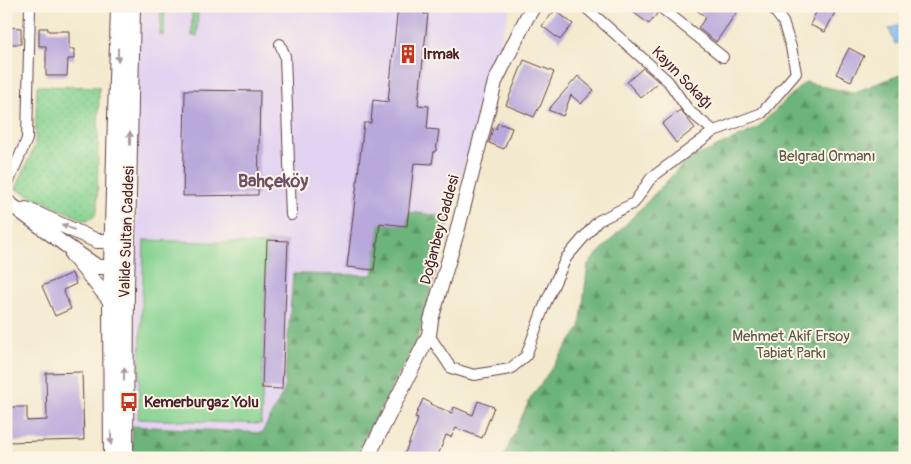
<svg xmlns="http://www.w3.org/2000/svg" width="911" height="464" viewBox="0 0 911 464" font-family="Pangolin,sans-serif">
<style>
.built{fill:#e3d3f2}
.grass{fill:url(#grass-dots);stroke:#68785e}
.forest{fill:url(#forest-firs);stroke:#5b6a52}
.garden{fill:#85d290;stroke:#68785e}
.water{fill:url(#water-ripples);stroke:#626e8e}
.building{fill:#b8a8dc}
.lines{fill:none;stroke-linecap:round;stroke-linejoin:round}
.minor-casing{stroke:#633d43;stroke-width:12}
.tertiary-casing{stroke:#633d43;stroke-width:16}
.primary-casing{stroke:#633d43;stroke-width:18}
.minor{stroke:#fff;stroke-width:10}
.tertiary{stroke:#fff;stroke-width:14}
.primary{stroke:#fff;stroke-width:16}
.oneway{fill:#ae9aa0}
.labels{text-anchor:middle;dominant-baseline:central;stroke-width:4;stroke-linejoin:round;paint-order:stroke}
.poi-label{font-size:15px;font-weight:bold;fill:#4a1f2b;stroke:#fcf5e5;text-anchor:start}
.street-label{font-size:15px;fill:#4a1f2b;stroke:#fcf5e5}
.park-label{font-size:15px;fill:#5c5549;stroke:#fcf5e5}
.quarter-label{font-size:18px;font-weight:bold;fill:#704f69;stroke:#fcf5e5}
</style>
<defs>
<pattern id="grass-dots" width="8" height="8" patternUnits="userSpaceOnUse" patternTransform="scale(1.25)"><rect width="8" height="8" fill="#85d290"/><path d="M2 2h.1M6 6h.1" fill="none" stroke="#74b47c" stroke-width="1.8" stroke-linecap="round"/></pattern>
<pattern id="forest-firs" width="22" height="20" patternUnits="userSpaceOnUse" patternTransform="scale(1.25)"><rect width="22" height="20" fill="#6cb47a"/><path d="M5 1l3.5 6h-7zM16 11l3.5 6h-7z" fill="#5b9264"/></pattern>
<pattern id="water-ripples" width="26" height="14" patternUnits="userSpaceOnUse" patternTransform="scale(1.25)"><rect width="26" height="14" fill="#7bbdf1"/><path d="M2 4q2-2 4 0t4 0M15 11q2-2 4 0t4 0" fill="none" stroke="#6799c3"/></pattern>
</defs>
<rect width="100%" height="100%" fill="#fcf5e5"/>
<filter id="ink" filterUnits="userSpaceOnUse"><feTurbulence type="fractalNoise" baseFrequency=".02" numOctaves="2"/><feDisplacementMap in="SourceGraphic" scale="10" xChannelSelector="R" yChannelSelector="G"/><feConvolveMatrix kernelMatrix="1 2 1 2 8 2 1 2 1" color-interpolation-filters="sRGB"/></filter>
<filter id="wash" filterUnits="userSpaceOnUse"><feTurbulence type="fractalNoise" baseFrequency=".0096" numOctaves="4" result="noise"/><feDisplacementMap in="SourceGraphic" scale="20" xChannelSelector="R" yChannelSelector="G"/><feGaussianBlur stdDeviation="1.12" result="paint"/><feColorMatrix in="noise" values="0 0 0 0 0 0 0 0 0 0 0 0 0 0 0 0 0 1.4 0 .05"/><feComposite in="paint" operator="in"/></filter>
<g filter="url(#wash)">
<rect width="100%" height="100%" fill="#f3e9ce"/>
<path class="built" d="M138 6H511L484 92 418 338 355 458H132L137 238Z"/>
<path class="grass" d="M161 6H165L164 35H160Z
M192 6H198L197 36H192Z
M37 86 99 87 97 210C95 217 92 220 84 220L16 189 35 145Z"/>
<path class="forest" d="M905 73V458H503L530 399 580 328 588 264 686 161 756 129 805 82 852 93Z
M409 212 450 217 418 338 355 458H132V426L262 433 284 391 293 274 373 275 380 223 407 226Z"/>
<path class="garden" d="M144 240 267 244 261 424 138 419Z"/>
<path class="water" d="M905 23V40L895 44 889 29Z"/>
<g id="blocks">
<path class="building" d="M398 6H424V14H428L418 105 429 106 427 129 439 130 436 151H434L432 164 414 163 407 226 380 223 374 270 347 267 364 123H371L373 100 388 102Z
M625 6H652L657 14 649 24Z
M691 6H741L716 42 698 28 706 17Z
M819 6H838L825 32 810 25Z
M555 10 573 24 560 40 542 26Z
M6 27 21 28V44H6Z
M39 28H48V31H69V49H74V59H68L67 76H46V46H39Z
M849 48 864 56 851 81 836 74Z
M524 60 554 72 540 107H539L534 117 506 105Z
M643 68 659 82 641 98 627 82Z
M578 76 594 90 581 104 571 95 563 116 548 110Z
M185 90 260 91 258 195 183 196Z
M680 110 695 128 676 143 662 124Z
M498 123 512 128 504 149 489 143 493 127 496 129Z
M267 240 288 241 282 389 262 388Z
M72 273 76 284 63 290 71 309 55 316 42 286Z
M82 372 84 440 6 442V407H27V421L47 420 46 373Z
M423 399 431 403 430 404 452 413 454 407 473 415 478 401 494 407 482 438 456 428 451 437 446 435 437 458H403L417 422 418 418 415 417Z"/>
</g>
</g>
<g filter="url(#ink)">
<use href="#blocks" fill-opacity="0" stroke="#633d43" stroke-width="1"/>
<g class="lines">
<g class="minor-casing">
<path id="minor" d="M584 6 668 81 689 111 714 131
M659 6 723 57
M280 44 285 56 291 215
M6 188 27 139 30 6
M429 335 451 368 474 375 510 369 526 356 543 309 566 258 598 221 634 203 651 178 714 131 762 113 796 73 791 47 783 22 771 6"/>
</g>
<g class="tertiary-casing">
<path id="tertiary" d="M6 201 64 244 98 267H112L121 262
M26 209 97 241H113
M72 255 111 302
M367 458 429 335 431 320 457 232 495 82 527 17 534 6"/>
</g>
<g class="primary-casing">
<path id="primary" d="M112 458 111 302 119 6
M125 458 126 288 132 6"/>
</g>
<use href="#minor" class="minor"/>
<use href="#tertiary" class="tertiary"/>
<use href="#primary" class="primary"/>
</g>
<defs><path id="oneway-solid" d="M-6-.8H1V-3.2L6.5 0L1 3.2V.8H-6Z" transform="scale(1.25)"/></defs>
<g class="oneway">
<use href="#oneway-solid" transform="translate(118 55) rotate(91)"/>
<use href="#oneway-solid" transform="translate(130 138) rotate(-90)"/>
<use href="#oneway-solid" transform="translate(68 227) rotate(-156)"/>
<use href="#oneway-solid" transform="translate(124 374) rotate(-89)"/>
<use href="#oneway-solid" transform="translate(111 438) rotate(90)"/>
</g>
</g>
<defs>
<g id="building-bare" transform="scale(1.5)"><path d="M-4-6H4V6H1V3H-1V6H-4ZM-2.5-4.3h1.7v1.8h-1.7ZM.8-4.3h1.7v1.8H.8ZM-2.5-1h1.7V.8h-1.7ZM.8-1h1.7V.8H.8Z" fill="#c8321e" stroke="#fcf5e5" stroke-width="2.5" paint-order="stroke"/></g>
<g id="bus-bare" transform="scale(1.5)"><path d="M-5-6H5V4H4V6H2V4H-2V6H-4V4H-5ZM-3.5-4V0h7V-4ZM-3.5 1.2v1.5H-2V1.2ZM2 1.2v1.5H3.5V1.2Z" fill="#c8321e" stroke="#fcf5e5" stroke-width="2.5" paint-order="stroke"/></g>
</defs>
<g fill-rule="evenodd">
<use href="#building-bare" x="408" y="54"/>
<use href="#bus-bare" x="129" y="402"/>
</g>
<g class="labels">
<g class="poi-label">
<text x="423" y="54">Irmak</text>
<text x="144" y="402">Kemerburgaz Yolu</text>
</g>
<g class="street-label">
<text transform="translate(682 78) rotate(46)">Kayın Sokağı</text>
<text transform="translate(440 230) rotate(-75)">Doğanbey Caddesi</text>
<text transform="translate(127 232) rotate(-88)">Valide Sultan Caddesi</text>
</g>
<g class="park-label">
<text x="827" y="156">Belgrad Ormanı</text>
<text x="791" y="336">Mehmet Akif Ersoy<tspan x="791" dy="17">Tabiat Parkı</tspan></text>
</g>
<g class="quarter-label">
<text x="273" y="181">Bahçeköy</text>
</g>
</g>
<rect width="911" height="464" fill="none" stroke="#fcf5e5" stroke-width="25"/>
</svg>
